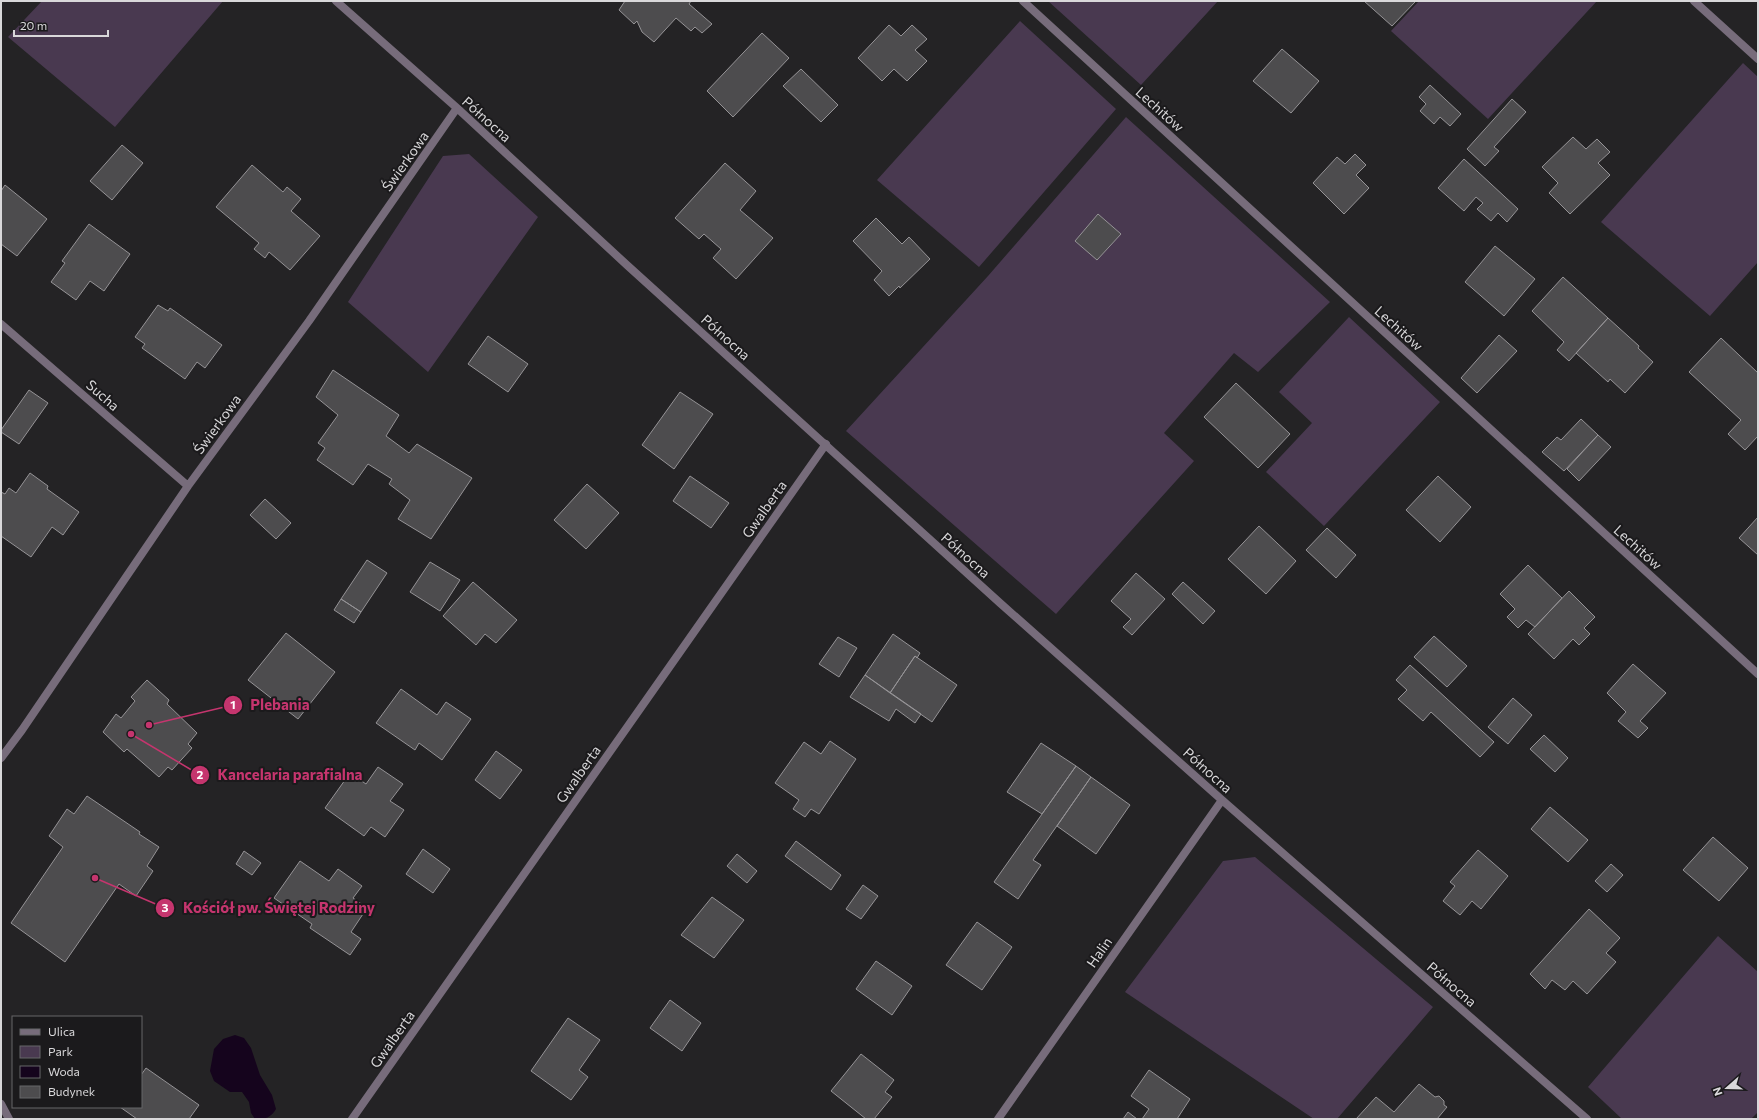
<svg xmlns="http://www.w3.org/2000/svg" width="1759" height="1120" viewBox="0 0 1759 1120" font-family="Commissioner,sans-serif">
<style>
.green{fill:#493950}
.water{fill:#15041d}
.building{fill:#4d4c4e;stroke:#959396}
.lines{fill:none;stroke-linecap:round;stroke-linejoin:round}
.minor{stroke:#776c7b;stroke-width:8}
.labels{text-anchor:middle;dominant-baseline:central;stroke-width:4;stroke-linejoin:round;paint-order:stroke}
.street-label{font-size:14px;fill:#d9d8da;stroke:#1b1a1c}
.leader{fill:none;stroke:#c5356e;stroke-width:1.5}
.callout-dot{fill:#c5356e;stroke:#1b1a1c;stroke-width:1.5}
.mark-label{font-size:12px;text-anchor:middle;font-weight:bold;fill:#fff}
.callout-label{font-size:15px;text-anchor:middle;font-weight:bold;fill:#c5356e;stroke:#1b1a1c;stroke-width:4;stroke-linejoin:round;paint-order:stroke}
</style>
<rect width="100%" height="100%" fill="#242325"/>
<path class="green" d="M42 1H223L115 127 8 37Z
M1048 1H1218L1141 85Z
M1419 1H1597L1488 119 1391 31Z
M1020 21 1116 109 979 267 877 180Z
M1743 63 1758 77V262L1710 316 1601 222Z
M1126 117 1330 302 1258 372 1234 353 1164 433 1194 461 1056 614 846 431 988 276Z
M469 154 538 217 428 372 348 302 443 156Z
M1349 317 1440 402 1324 526 1266 472 1312 423 1279 392Z
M1255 857 1433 1007 1337 1119H1314L1125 992 1223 861Z
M1718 936 1758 972V1112L1751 1119H1622L1588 1087Z"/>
<path class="water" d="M235 1035 244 1038 251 1048 260 1075 272 1095 276 1109C271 1118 265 1119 255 1119L251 1113 249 1102 242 1092H230L214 1081 210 1071 214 1049 223 1039Z"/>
<path class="building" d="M625 1H691L689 4 712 24 702 33 695 27 691 31 676 18 654 42 642 32 637 21 634 24 619 10Z
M1364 1H1415V2L1392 26Z
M889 25 901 36 912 25 927 39 915 50 927 61 907 81 894 69 882 81 858 58Z
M762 33 789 58 733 117 707 91Z
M1282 49 1319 81 1291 113 1253 81Z
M801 69 838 105 821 122 783 86Z
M1430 85 1461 114 1450 126 1440 117 1434 124 1420 111 1426 104 1419 97Z
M1512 99 1526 112 1494 147 1499 151 1485 166 1467 149Z
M1573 137 1586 149 1597 139 1610 152 1598 163 1610 175 1570 214 1549 193 1558 183 1542 167Z
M122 145 143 163 112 200 90 181Z
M1355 154 1366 165 1356 175 1369 188 1344 214 1313 183 1337 157 1345 164Z
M1464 159 1518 209 1507 222 1498 213 1491 221 1477 209 1483 203 1476 197 1464 211 1438 188Z
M725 163 756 191 740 210 773 238 736 279 713 258 721 249 704 234 699 239 675 218Z
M252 165 283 192 287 187 301 199 291 211 320 236 290 270 269 252 265 258 254 249 259 243 216 207Z
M5 185 47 219 17 256 1 244V191Z
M1098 214 1121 234 1097 260 1075 241Z
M876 218 902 244 909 237 930 259 900 288 899 286 889 296 874 280 882 271 853 241Z
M89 224 130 254 104 291 90 281 76 300 51 282 65 263 62 261Z
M1495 246 1535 279 1504 316 1465 282Z
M1563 277 1608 318 1569 361 1557 350 1564 342 1532 311Z
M158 305 168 311 170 308 222 345 205 368 197 362 185 379 142 348 145 344 135 337Z
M1608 318 1639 346 1638 348 1653 362 1625 393 1610 379 1608 382 1576 353Z
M1499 335 1517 351 1477 393 1461 378Z
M488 336 528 364 508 392 468 364Z
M1721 338 1758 373V436L1745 450 1728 434 1741 420 1689 372Z
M333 370 399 415 386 436 409 453 417 444 472 478 431 539 398 519 410 500 389 484 392 479 368 464 353 485 317 460 325 448 318 443 338 415 316 397Z
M1236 383 1290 434 1258 468 1204 417Z
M29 390 48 403 19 444 1 432V430Z
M680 392 713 414 674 469 642 445Z
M1581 419 1598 435 1564 471 1542 452 1557 437 1561 440Z
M1598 435 1611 447 1579 481 1567 469Z
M30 473 48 486 47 489 79 512 63 535 52 527 31 557 1 536V492L5 494 9 488 16 493Z
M690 476 729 503 711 528 673 501Z
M1438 476 1471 507 1440 542 1406 510Z
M587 484 619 513 586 549 554 520Z
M265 499 291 523 276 539 250 515Z
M1758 517V555L1739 538Z
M1259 526 1296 561 1266 594 1228 559Z
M1327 528 1356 555 1336 578 1306 550Z
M367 560 387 573 361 612 341 599Z
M430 562 460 580 440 611 410 592Z
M1528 565 1562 598 1535 627 1526 620 1518 628 1507 617 1515 609 1500 594Z
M1136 573 1165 599 1132 635 1123 627 1131 619 1111 601Z
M473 582 517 620 496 643 485 634 476 645 443 616Z
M1183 582 1215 611 1203 624 1172 594Z
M1569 591 1595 617 1584 628 1590 634 1579 645 1573 639 1554 659 1528 634Z
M341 599 361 612 354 623 334 610Z
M286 633 335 672 298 719 248 680Z
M893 634 920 653 917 658 915 656 890 693 865 675Z
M1434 636 1467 666 1447 687 1414 657Z
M838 637 857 648 839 677 819 664Z
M915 656 957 685 932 722 890 693Z
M1633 664 1666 693 1640 721 1648 728 1638 738 1618 721 1626 712 1607 693Z
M1410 665 1494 742 1480 757 1431 712 1423 721 1398 699 1407 690 1396 680Z
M865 675 921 714 915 723 896 709 889 721 850 697Z
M147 680 169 700 167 704 197 733 188 744 192 748 172 770 168 767 159 777 127 749 124 752 103 732 116 714 121 718 135 701 131 697Z
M401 689 437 715 446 702 471 719 442 760 419 743 415 750 376 723Z
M1513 698 1532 715 1508 744 1488 727Z
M1544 735 1568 758 1555 772 1530 749Z
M830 741 856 759 819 814 811 809 805 817 793 809 799 800 775 783 804 742 821 754Z
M1041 743 1076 766 1042 814 1007 792Z
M496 751 522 770 500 799 475 780Z
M1076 766 1091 777 1033 860 1041 865 1018 899 994 882Z
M378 767 403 784 390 801 404 810 385 837 371 827 364 836 325 808 350 773 366 784Z
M1091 777 1130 805 1096 854 1057 826Z
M87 796 140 832 139 834 159 847 147 866 153 871 136 896 119 884 65 962 11 923 63 847 49 836 67 809 74 814Z
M1550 807 1588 840 1568 862 1531 829Z
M1713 837 1748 868 1719 901 1683 870Z
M796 841 841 875 831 890 785 856Z
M423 849 450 869 433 893 406 874Z
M1478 850 1508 876 1481 909 1472 901 1460 915 1443 901 1455 886 1450 882Z
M244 851 261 863 252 875 236 864Z
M737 854 757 871 747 883 727 866Z
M300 861 329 881 338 869 362 886 353 898 367 908 351 932 361 939 350 955 310 928 312 924 274 898Z
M1611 864 1623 875 1607 892 1595 881Z
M863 885 878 896 861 919 846 909Z
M712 897 744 920 714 958 681 935Z
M1589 909 1620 938 1606 953 1616 962 1587 994 1573 981 1565 990 1552 980 1545 989 1530 974Z
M977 922 1012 947 982 990 946 965Z
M876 961 912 986 892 1015 856 989Z
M670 1000 701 1023 682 1051 650 1028Z
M568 1018 600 1040 579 1070 588 1077 571 1100 531 1071Z
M861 1054 894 1080 885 1092 892 1097 874 1119H866L831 1091Z
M146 1068 199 1105 189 1119H137L120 1107H141V1075Z
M1149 1070 1190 1099 1177 1119H1142L1149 1109 1131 1096Z
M1419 1084 1435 1097 1439 1096 1444 1101V1105L1447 1107 1437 1119H1356L1376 1097 1394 1112Z
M1128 1112 1137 1119H1123Z"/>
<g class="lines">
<path class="minor" d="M336 1 457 108 628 266 1000 603 1222 800 1587 1119
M1023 1 1758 674
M1694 1 1758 59
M1 324 188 486
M1 758 22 730 188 486 309 321 457 108
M1 1104 9 1119
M352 1119 826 444
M998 1119 1222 800"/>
</g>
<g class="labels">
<g class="street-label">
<text transform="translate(1160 109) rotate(42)">Lechitów</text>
<text transform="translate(487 119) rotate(42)">Północna</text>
<text transform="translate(405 161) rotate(-55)">Świerkowa</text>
<text transform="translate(1399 328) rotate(42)">Lechitów</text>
<text transform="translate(726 337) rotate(42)">Północna</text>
<text transform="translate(103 395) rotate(41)">Sucha</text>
<text transform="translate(217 424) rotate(-54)">Świerkowa</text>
<text transform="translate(764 509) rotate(-55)">Gwalberta</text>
<text transform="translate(1638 547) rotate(42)">Lechitów</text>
<text transform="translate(966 555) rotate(42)">Północna</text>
<text transform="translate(1208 770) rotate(42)">Północna</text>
<text transform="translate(578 774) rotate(-55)">Gwalberta</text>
<text transform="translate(1099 952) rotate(-55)">Halin</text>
<text transform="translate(1452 984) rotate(41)">Północna</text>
<text transform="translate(392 1039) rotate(-55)">Gwalberta</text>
</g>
</g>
<path class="leader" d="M149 725L233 705M131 734L200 775M95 878L165 908"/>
<g class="callout-dot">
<circle cx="149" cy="725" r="4"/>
<circle cx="131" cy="734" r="4"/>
<circle cx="95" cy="878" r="4"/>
<circle cx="233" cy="705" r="10"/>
<circle cx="200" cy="775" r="10"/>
<circle cx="165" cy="908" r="10"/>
</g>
<g class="mark-label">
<text x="233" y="709">1</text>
<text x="200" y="779">2</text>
<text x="165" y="912">3</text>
</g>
<g class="callout-label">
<text x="280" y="710">Plebania</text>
<text x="290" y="780">Kancelaria parafialna</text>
<text x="279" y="913">Kościół pw. Świętej Rodziny</text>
</g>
<rect width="1759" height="1120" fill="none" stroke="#d9d8da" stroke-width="4"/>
<rect x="12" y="1016" width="130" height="92" fill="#1b1a1c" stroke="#676668"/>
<rect x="20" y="1029" width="20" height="6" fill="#776c7b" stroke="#676668"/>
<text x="48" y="1036" font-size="12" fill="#d9d8da">Ulica</text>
<rect x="20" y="1046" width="20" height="12" fill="#493950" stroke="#676668"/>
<text x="48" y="1056" font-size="12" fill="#d9d8da">Park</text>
<rect x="20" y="1066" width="20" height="12" fill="#15041d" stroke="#676668"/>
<text x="48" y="1076" font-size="12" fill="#d9d8da">Woda</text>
<rect x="20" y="1086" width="20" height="12" fill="#4d4c4e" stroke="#676668"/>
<text x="48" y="1096" font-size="12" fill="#d9d8da">Budynek</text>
<g transform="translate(1727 1088) rotate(250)" stroke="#1b1a1c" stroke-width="3" paint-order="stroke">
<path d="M0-3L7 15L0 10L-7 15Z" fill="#d9d8da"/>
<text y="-6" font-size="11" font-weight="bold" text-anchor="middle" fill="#d9d8da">N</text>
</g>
<path d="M14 30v6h94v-6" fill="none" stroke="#d9d8da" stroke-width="2"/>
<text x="20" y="30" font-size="12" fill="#d9d8da" stroke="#1b1a1c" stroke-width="3" paint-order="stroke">20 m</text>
</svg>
